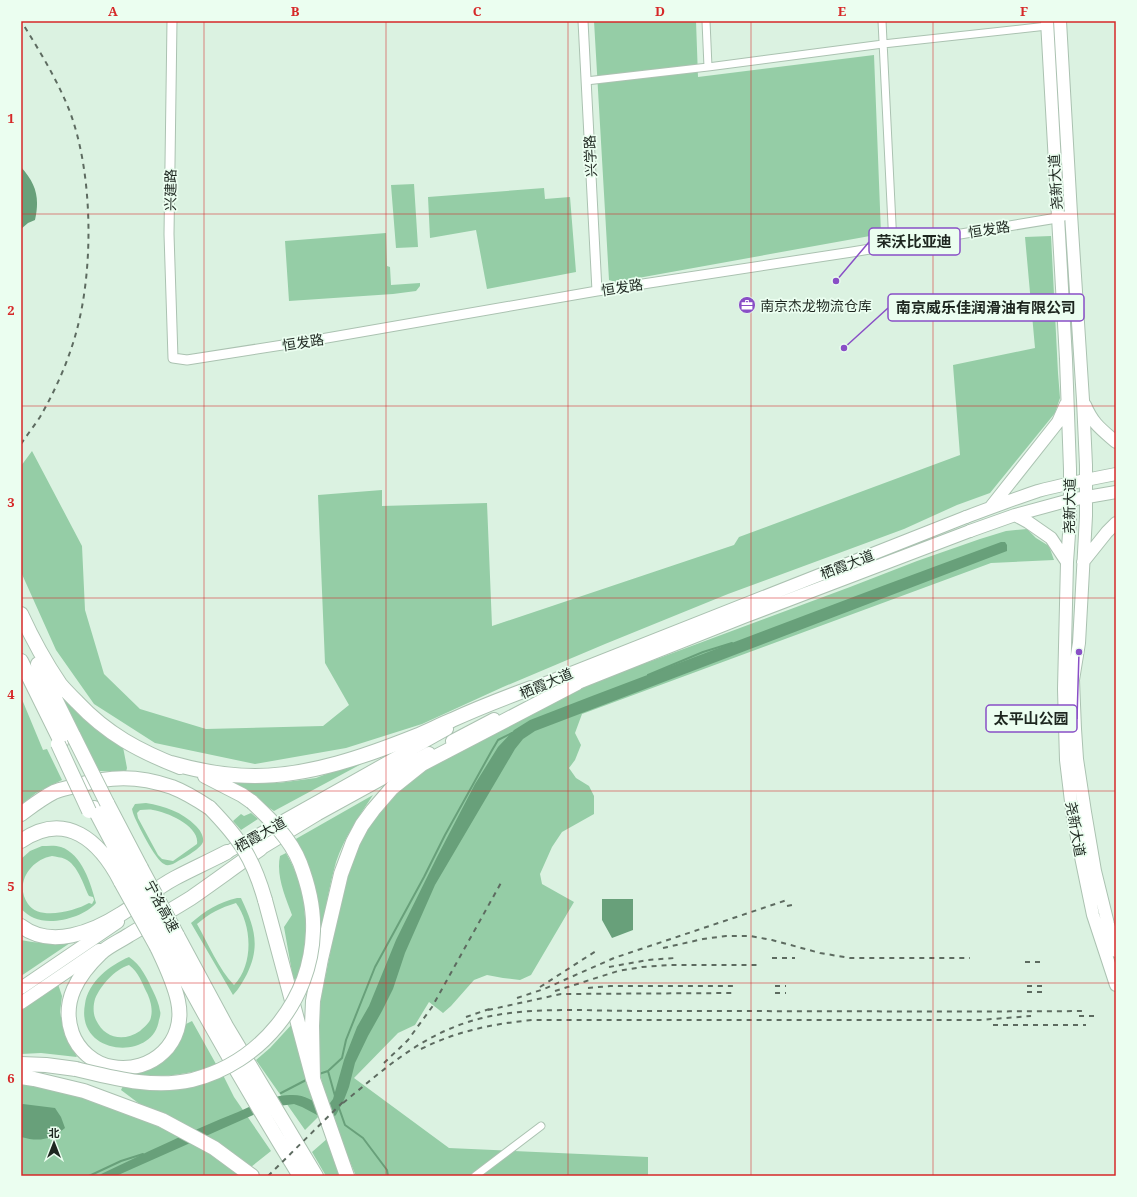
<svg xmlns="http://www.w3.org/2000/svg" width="1137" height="1197" viewBox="0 0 1137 1197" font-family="'Noto Serif','Noto Sans SC',serif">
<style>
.green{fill:#95cda6;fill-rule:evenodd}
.water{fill:#68a07a}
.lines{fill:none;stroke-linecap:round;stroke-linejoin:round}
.stream{stroke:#68a07a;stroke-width:2}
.minor-casing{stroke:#abc2b1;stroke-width:9}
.tertiary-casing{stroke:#abc2b1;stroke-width:11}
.primary-casing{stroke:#abc2b1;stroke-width:14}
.trunk-casing{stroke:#abc2b1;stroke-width:14}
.motorway-casing{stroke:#abc2b1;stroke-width:16}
.minor{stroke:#fff;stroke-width:7}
.tertiary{stroke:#fff;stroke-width:9}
.primary{stroke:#fff;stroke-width:12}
.trunk{stroke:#fff;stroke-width:12}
.motorway{stroke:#fff;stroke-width:14}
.rail{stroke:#5d6b60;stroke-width:2;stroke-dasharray:5 5;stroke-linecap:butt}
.motorway-bridge-casing{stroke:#abc2b1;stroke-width:16;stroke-linecap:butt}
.motorway-bridge{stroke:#fff;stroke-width:14}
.grid{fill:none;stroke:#d62828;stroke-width:1;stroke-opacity:0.55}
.labels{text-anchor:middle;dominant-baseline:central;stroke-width:3.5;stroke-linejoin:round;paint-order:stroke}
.street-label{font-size:14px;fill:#1e2720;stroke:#ebfef0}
.poi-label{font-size:14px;fill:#1e2720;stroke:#ebfef0;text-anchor:start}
.leader{fill:none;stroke:#894fc6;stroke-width:1.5}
.callout-dot{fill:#894fc6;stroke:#ebfef0;stroke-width:1.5}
.callout{fill:#ebfef0;stroke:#894fc6;stroke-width:1.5}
.callout-label{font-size:15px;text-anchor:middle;font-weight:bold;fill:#1e2720}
.neatline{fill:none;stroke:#d62828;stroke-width:1.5}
.grid-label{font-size:13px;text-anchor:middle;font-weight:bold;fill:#d62828}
</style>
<rect width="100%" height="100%" fill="#dbf2e1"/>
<path class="green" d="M594 21H696L698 77 874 55 881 234 616 282 609 280Z
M414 184 418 247 396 248 391 185Z
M544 188 545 199 570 197 576 272 487 289 476 230 430 238 428 197Z
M386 233 387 266 390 267 391 285 420 283V286L416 291 393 294 289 301 285 241Z
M1051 236 1058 373 1060 398 1055 413 990 493 957 505 904 529 728 594 605 644 503 687 422 724 346 748 255 764 155 743 94 704 56 650 21 572V466L32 451 82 546 85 610 104 674 140 709 206 729 323 726 349 705 325 663 318 495 382 490V506L487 503 492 626 734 545 739 537 960 455 953 365 1035 348 1025 237Z
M1027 529 1036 538 1049 546 1054 560 991 563 582 714 575 733 581 745 575 760 569 768 576 778 589 786 594 796V814L562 832 552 847 540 874 542 884 574 902 531 975 520 980 503 978 487 975 474 980 451 1006 443 1013 429 1002 415 1025 398 1033 354 1078 449 1148 648 1157V1176H356L342 1143 325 1094 318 1066V1019L321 998 345 880 358 846 375 817 385 803 432 764 591 682 654 660 850 587 917 561 980 539 1006 531Z
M21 697 43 750 47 749 62 780 36 793 21 805Z
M63 702H70L123 747 127 768 126 772 99 771 68 717Z
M363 760 365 762 274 811 259 801 229 778 260 783H278L316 778Z
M373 795C359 816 344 838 336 862 329 887 325 912 320 938L314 896 294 840Z
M146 803C165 806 182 812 196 826 200 830 204 836 203 842 201 849 180 860 173 864 170 865 167 866 164 864 156 861 136 822 133 813L132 809 135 804ZM140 810C144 810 149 809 153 810 167 812 200 826 197 844L173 861 162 859 158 855 138 818 137 813Z
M251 813 258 819 241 830 233 821 241 814 244 816Z
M42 846C48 846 55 845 61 847 82 854 91 884 96 903 84 917 52 926 34 918 29 916 25 912 21 909V859L30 851ZM52 856C56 857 61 857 65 859 78 865 83 884 89 896L93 897 94 900 92 904 89 903C75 911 39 921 28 904 14 884 30 860 52 856Z
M286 853C304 883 308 917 304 951 303 957 303 964 301 969 300 973 297 977 295 980L293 978 284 927 292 915C285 896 276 876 280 856Z
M237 898H241C254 926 261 945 247 974 243 981 239 989 233 995L191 923C205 911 219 902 237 898ZM236 903C252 925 254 964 234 985 219 970 208 943 197 924 210 913 220 908 236 903Z
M21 940C39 944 55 943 73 941L21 976Z
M129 957C141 965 147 978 153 991 156 997 159 1004 160 1011 161 1013 160 1017 159 1020 153 1062 75 1056 85 1004 88 982 110 965 129 957ZM129 965C139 973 141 981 147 993 150 999 153 1009 151 1017 150 1023 144 1027 140 1031 124 1042 105 1039 96 1020 93 1014 93 1006 95 999 101 985 114 970 129 965Z
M58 984 62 996 60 1012 64 1032 77 1057 41 1053 21 1054V1010Z
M192 1021 216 1064C190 1076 158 1078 130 1074L142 1070 184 1025Z
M293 1023 320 1115 305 1130 256 1060 270 1048Z
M223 1075 234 1097 271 1151 251 1167 141 1105 121 1090 123 1086 154 1091 181 1089Z
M21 1082C41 1087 61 1091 80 1097 135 1114 198 1141 244 1176H21Z
M328 1138 343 1176H326L312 1152Z"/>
<path class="water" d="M21 167C36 184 40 197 35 220L28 223 21 229Z
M1001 542H1005L1007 545V551L535 731 523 739 515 749 435 885 405 953 393 989 382 1011 368 1036 355 1063 349 1087 344 1100 336 1115 331 1119 319 1116 302 1107 294 1104 271 1107 116 1176H97C143 1154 190 1131 238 1112 254 1105 272 1095 290 1095 305 1094 311 1101 324 1106L330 1103 333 1099 344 1060 357 1027 369 1006 396 940 437 857 475 784 498 747 514 730 530 720 592 696 885 585Z
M602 899H633V930L612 938 602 920Z
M23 1104 55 1108 61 1117 65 1128C51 1140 39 1142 21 1137V1105Z"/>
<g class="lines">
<path class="stream" d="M648 675 703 652 732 643
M328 1071 335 1096
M319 1074 328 1071 342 1058 346 1040 375 967 424 877 445 835 491 752 498 740 512 733
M281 1093 308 1079
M339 1108 345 1125 363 1138 387 1170 388 1176
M89 1176 121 1161 143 1154"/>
<g class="minor-casing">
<path id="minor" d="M706 21 708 67
M882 21 893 245
M586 81 708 67 883 44 1047 26
M475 1176 541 1126"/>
</g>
<g class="tertiary-casing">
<path id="tertiary" d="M172 21 169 234 173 358 187 360 321 339 597 291 852 252 1057 218 1064 216
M583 21 597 291"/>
</g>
<g class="primary-casing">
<path id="primary" d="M1047 21 1066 359 1070 469V520L1067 562 1064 689 1066 760 1073 818 1093 915 1116 985
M1060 21 1071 214 1083 400 1086 465V516L1079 643 1073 680 1075 729 1077 759 1085 812 1095 871 1108 924 1116 951
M1085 405C1093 424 1101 429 1116 442
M990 508 1058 422 1066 404
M1015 515 1028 522 1051 538 1067 562
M966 517C990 508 1014 499 1038 491 1064 484 1090 479 1116 474
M970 531 1015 515 1070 500 1116 492
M1083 562 1107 532 1116 523"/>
</g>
<g class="trunk-casing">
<path id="trunk" d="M568 687 744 617 970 531
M523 692 966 517
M452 741 494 719
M252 854 318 814 429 753
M219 857 447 729
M21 988 118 922
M21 1003 99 950"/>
</g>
<g class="motorway-casing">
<path id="motorway" d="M21 614C32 638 45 662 60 684 65 690 71 696 77 702 107 734 139 751 180 767
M21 661 61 742
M38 664 74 737
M171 763C199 771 226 776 255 776 309 776 366 756 416 736 428 731 440 725 452 720 478 708 504 698 531 688
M205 776 242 795 252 802
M107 803 141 868
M94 808 130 876
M21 814C32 806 42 798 54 792 61 789 68 788 75 786 110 776 137 775 172 787 185 792 198 800 210 808
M21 841C66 810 100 841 121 882
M265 900 313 1079 347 1176
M21 926C51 949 93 932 121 914 139 903 156 888 175 878 192 869 210 861 227 852
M177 935 226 1026 316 1176
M166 943C208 1022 253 1100 300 1176
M157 947C165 964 174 982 178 1001 187 1042 152 1074 112 1067 94 1064 78 1050 72 1033 61 1001 78 975 101 953 108 946 120 941 129 935 149 923 170 911 191 898 214 882 237 865 260 849
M21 1064 46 1065 76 1069
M21 1077 34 1079 84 1091 162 1120 214 1148 252 1176
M313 1079 312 1026 313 1001 321 959 341 874 353 842 362 825 373 810 392 788 422 764 577 683"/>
</g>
<use href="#minor" class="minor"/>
<use href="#tertiary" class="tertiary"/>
<use href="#primary" class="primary"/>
<use href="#trunk" class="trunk"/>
<use href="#motorway" class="motorway"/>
<path class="rail" d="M21 444C27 435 34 426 40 417 55 391 68 362 76 333 94 269 93 174 70 112 57 79 39 50 21 21
M787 906 792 905
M663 948 703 939 726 936H750L772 940 820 953 850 958H970
M772 958H795
M1025 962H1040
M609 967 648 960 675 958
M775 986H786
M1027 986H1046
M540 987 596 951
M588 988 610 986H734
M555 991 618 971 642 967 670 965H759
M1027 992H1046
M775 993H786
M517 998 544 989 614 958 787 900
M488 1010 561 994 734 993
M1079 1016H1097
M466 1017 492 1008
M993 1025H1086
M421 1049C457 1031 492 1024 532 1020H980L1031 1016
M384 1063 408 1040 432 1007 502 881
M343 1103C383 1070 418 1038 468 1022 505 1010 545 1010 583 1010 613 1011 643 1011 672 1011 810 1011 948 1012 1086 1011
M268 1176 346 1099"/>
<g class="motorway-bridge-casing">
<path id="motorway-bridge" d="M74 737 107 803
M58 744 89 811
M210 808C240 839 253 858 265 900
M141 868 177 935
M130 876 166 943
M121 882 157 947
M76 1069C114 1078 153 1089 192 1080 260 1063 311 1001 313 931 314 909 308 884 300 863 290 838 271 820 252 802"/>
</g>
<use href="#motorway-bridge" class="motorway-bridge"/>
</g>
<path class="grid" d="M204 21V1176M386 21V1176M568 21V1176M751 21V1176M933 21V1176M21 214H1116M21 406H1116M21 598H1116M21 791H1116M21 983H1116"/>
<defs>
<g id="office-disc" transform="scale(0.9)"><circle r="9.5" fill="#894fc6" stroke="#ebfef0"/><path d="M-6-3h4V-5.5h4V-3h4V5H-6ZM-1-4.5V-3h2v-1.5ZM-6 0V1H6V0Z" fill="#fff"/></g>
</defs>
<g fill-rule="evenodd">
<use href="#office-disc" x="747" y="305"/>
</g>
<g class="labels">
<g class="street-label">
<text transform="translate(590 156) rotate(-93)">兴学路</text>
<text transform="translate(1055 182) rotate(-93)">尧新大道</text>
<text transform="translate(170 190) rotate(-89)">兴建路</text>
<text transform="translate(989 229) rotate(-9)">恒发路</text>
<text transform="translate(622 287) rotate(-9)">恒发路</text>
<text transform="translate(303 342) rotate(-9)">恒发路</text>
<text transform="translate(1069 506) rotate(-89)">尧新大道</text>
<text transform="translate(847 564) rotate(-21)">栖霞大道</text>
<text transform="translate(546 683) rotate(-23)">栖霞大道</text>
<text transform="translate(1076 829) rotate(80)">尧新大道</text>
<text transform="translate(260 834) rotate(-29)">栖霞大道</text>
<text transform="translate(162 906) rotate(62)">宁洛高速</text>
</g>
<g class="poi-label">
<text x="760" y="305">南京杰龙物流仓库</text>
</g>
</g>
<path class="leader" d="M836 281L869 242M844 348L888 308M1079 652L1077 719"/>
<g class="callout-dot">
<circle cx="836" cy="281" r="4"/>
<circle cx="844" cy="348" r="4"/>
<circle cx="1079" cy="652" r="4"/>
</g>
<g class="callout">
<rect x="869" y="228" width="91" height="27" rx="4"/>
<rect x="888" y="294" width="196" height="27" rx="4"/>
<rect x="986" y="705" width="91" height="27" rx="4"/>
</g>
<g class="callout-label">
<text x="914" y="247">荣沃比亚迪</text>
<text x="986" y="313">南京威乐佳润滑油有限公司</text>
<text x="1031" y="724">太平山公园</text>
</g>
<rect width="1137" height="1197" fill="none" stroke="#ebfef0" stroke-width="44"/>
<g transform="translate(54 1143)" stroke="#ebfef0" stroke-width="3" paint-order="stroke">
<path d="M0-3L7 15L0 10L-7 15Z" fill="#1e2720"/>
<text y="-6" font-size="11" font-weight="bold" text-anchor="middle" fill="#1e2720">北</text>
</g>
<rect x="22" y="22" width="1093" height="1153" class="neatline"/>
<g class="grid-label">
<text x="113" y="16">A</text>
<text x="295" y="16">B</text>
<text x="477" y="16">C</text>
<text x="660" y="16">D</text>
<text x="842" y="16">E</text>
<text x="1024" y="16">F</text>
<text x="11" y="123">1</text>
<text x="11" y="315">2</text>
<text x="11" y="507">3</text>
<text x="11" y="699">4</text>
<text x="11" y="891">5</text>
<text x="11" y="1083">6</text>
</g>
</svg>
